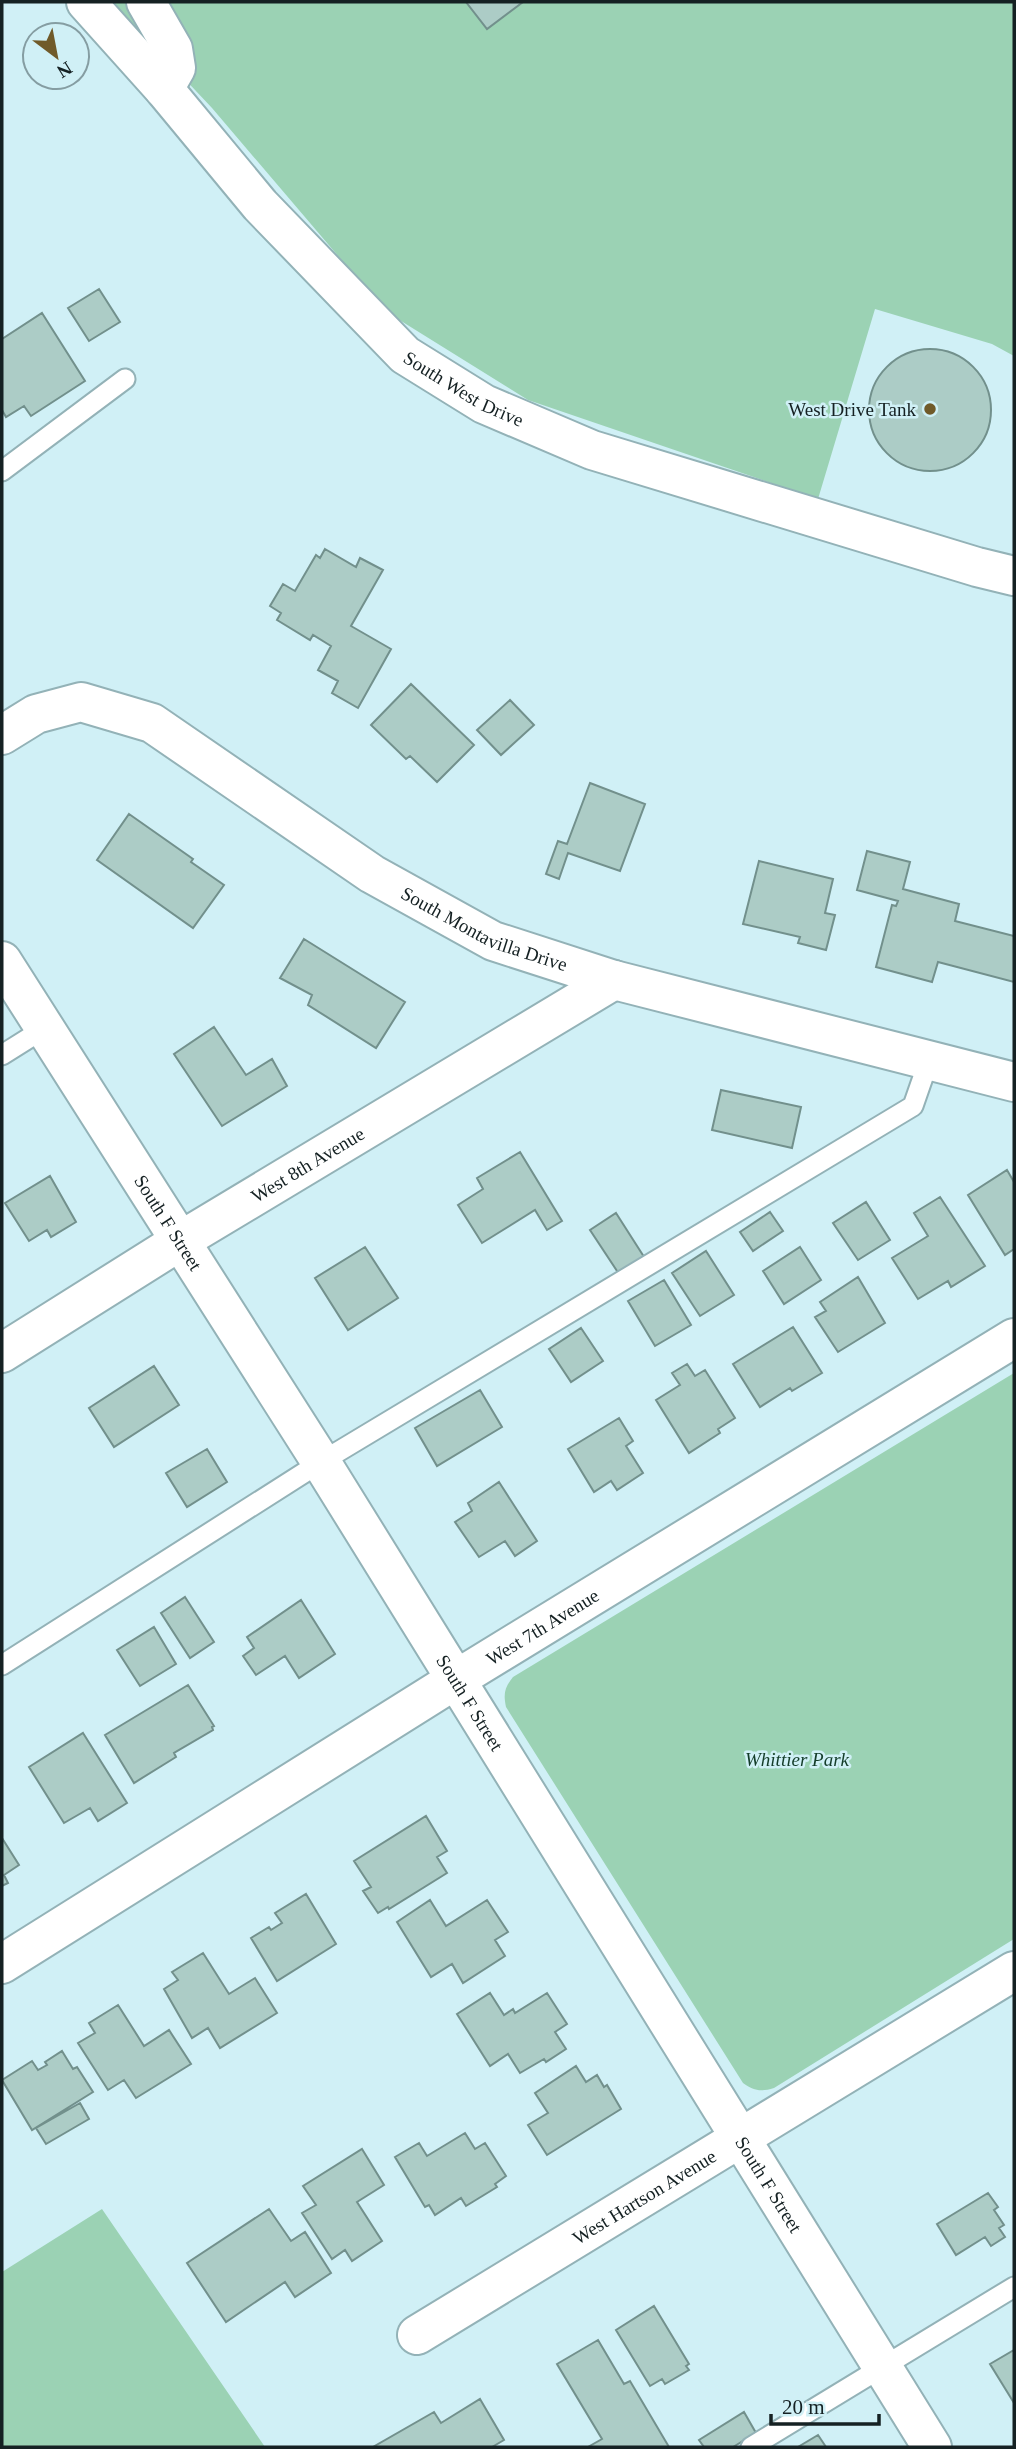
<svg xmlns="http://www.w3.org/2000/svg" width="1016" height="2449" viewBox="0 0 1016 2449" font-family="'Times New Roman',serif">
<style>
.green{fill:#9bd2b4}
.building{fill:#acccc6;stroke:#72908c;stroke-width:2}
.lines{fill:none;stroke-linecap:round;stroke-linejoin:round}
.lane-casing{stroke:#93b2b7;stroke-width:23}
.street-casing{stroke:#93b2b7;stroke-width:42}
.secondary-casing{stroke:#93b2b7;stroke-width:42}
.lane{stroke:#fff;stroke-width:19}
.street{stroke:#fff;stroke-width:38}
.secondary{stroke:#fff;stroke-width:38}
.poi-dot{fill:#705a29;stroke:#d0f0f6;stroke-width:2.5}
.labels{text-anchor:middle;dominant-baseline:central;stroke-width:5;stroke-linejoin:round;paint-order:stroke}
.street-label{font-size:19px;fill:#152123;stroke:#d0f0f6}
.poi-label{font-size:19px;fill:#152123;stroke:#d0f0f6;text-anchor:end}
.park-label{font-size:19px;font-style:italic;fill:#143d2a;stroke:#d0f0f6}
</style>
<rect width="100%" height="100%" fill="#d0f0f6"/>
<path class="green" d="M112 2H1014V356L992 344 875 309 818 499 528 400 385 311 212 108Z
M1014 1373V1939L774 2088C761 2092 754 2091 743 2083L506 1707C503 1693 505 1687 513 1677Z
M102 2209 265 2447H2V2272Z"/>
<path class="building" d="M466 2H523L487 29Z
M99 289 120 322 89 341 68 308Z
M42 313 85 381 31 416 24 406 6 417 2 410V339Z
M869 410a61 61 0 1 1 122 0a61 61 0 1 1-122 0Z
M325 549 356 567 360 558 383 570 351 626 391 649 358 708 332 693 338 681 318 670 331 646 313 635 310 640 277 620 281 613 270 606 283 584 295 591 316 555 320 558Z
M411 684 474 745 437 782 410 756 406 759 371 725Z
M510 700 534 725 501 755 477 730Z
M590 783 645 804 620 871 568 853 559 879 546 874 558 841 567 844Z
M129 814 193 859 191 862 224 885 193 928 97 860Z
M867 851 910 862 903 889 959 904 955 921 1014 936V982L938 962 932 982 876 967 892 905 896 906 898 901 857 890Z
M759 861 833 879 825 913 835 915 826 950 798 943 800 937 743 924Z
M304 939 405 1002 376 1048 308 1005 312 995 280 978Z
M214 1027 246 1075 272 1059 287 1086 222 1126 174 1054Z
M721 1090 801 1107 792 1148 712 1130Z
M520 1152 562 1221 547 1230 535 1210 482 1243 458 1205 483 1189 477 1178Z
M1007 1170 1014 1182V1249L1005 1255 968 1195Z
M50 1176 76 1222 51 1237 47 1230 29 1241 5 1203Z
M940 1197 985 1266 951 1287 948 1281 918 1299 892 1258 928 1236 914 1213Z
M866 1202 890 1240 858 1260 833 1223Z
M770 1212 783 1231 753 1251 740 1232Z
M616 1213 646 1260 621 1277 590 1230Z
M365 1247 398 1298 348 1330 315 1278Z
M800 1247 821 1280 784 1304 763 1271Z
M706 1251 734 1295 700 1316 672 1273Z
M858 1277 885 1323 838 1352 815 1317 826 1311 820 1302Z
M664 1280 691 1325 655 1346 628 1301Z
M793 1327 822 1373 792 1391 790 1388 760 1407 733 1364Z
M581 1328 603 1361 571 1382 549 1349Z
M687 1364 695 1376 705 1370 735 1418 718 1429 720 1433 689 1453 656 1400 680 1385 672 1373Z
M154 1366 179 1405 114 1447 89 1408Z
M480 1390 502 1427 437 1466 415 1428Z
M619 1418 633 1441 626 1446 643 1473 617 1490 611 1481 594 1492 568 1449Z
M207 1449 227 1482 187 1507 166 1473Z
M499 1482 537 1541 515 1556 505 1541 479 1557 455 1522 472 1511 468 1503Z
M185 1597 214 1642 190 1658 161 1613Z
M301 1600 335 1654 299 1678 285 1656 256 1675 243 1656 254 1648 247 1637Z
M154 1627 176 1664 140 1686 117 1650Z
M188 1685 214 1726 212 1727 213 1730 174 1753 176 1757 134 1783 105 1735Z
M83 1733 127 1803 98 1821 90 1808 64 1823 29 1767Z
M426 1816 447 1851 437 1857 447 1873 389 1909 388 1907 378 1913 363 1891 371 1887 354 1861Z
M2 1838 19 1865 4 1875 8 1883 2 1886Z
M306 1894 336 1944 277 1981 251 1938 269 1927 271 1930 282 1923 275 1913Z
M430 1900 446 1926 487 1900 508 1932 495 1940 505 1956 463 1983 452 1964 431 1977 397 1922Z
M203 1953 229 1994 255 1978 277 2013 220 2048 208 2028 192 2038 164 1989 178 1980 172 1972Z
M490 1993 504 2015 513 2009 515 2013 547 1993 567 2024 555 2032 566 2049 546 2062 544 2059 520 2073 508 2054 490 2066 457 2014Z
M118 2005 144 2046 169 2030 191 2064 136 2098 124 2080 108 2090 78 2043 95 2033 89 2023Z
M62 2051 73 2069 77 2067 93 2092 32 2130 2 2080 32 2061 38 2070 47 2065 45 2062Z
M576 2066 586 2082 597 2075 604 2087 607 2085 621 2109 547 2155 528 2125 548 2113 535 2093Z
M80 2103 89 2119 46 2144 36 2128Z
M465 2133 475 2149 485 2143 506 2176 495 2184 497 2187 466 2206 461 2198 435 2215 429 2205 425 2207 395 2157 419 2143 427 2156Z
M362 2149 384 2185 357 2202 382 2241 352 2261 345 2250 332 2259 302 2213 316 2205 303 2186Z
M988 2193 998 2207 994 2210 1004 2225 999 2228 1005 2237 991 2246 985 2237 956 2255 937 2224Z
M269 2209 291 2241 305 2232 331 2273 295 2297 285 2282 226 2322 187 2263Z
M654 2306 689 2364 686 2366 689 2370 665 2384 662 2379 650 2386 616 2330Z
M598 2340 624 2384 630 2381 669 2447H588L602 2439 557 2364Z
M1014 2350V2403L990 2364Z
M480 2399 504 2440 492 2447H373L434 2412 441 2423Z
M744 2412 756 2433 733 2447H704L699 2440Z
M818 2435 826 2447H798Z"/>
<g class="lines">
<g class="lane-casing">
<path id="lane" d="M2 471 125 379
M2 1055 45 1028
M2 1665 321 1462 913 1106 929 1060
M751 2447 1014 2287"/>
</g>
<g class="street-casing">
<g id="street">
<path d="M146 2 173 49 176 68 164 89"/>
<path id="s1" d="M2 735 36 714 81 702 152 723 372 874 493 941 614 980 1014 1082"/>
<path id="s2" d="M2 961 321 1462 932 2447"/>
<path id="s3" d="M2 1353 180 1241 614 980"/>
<path id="s4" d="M2 1964 455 1680 1014 1338"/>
<path id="s5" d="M417 2335 1014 1971"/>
</g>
</g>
<g class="secondary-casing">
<g id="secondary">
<path id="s6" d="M86 2 164 89 260 205 405 355 484 404 592 450 977 567 1014 576"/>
</g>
</g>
<use href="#lane" class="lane"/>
<use href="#street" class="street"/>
<use href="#secondary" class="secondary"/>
</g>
<circle class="poi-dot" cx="930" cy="409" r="7"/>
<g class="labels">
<g class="street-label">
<text stroke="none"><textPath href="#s6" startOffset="544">South West Drive</textPath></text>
<text stroke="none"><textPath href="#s1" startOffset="553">South Montavilla Drive</textPath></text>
<text stroke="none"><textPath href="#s3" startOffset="359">West 8th Avenue</textPath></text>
<text stroke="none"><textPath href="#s2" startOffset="310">South F Street</textPath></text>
<text stroke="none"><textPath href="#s4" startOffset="637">West 7th Avenue</textPath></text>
<text stroke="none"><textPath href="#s2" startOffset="877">South F Street</textPath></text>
<text stroke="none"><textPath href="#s2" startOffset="1444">South F Street</textPath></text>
<text stroke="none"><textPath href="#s5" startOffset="266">West Hartson Avenue</textPath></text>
</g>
<g class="poi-label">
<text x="916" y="409">West Drive Tank</text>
</g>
<g class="park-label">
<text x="797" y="1759">Whittier Park</text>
</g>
</g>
<rect width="1016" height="2449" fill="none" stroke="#152123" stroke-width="7"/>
<g transform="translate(56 56) rotate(148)"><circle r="33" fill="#d0f0f6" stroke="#859da2" stroke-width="2"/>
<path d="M0-5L12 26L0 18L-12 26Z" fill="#705a29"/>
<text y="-10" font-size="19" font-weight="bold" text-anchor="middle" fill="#152123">N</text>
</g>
<path d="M771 2414v10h108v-10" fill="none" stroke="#152123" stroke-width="3.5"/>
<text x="782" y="2414" font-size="21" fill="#152123" stroke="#d0f0f6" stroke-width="5" paint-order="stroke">20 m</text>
</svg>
